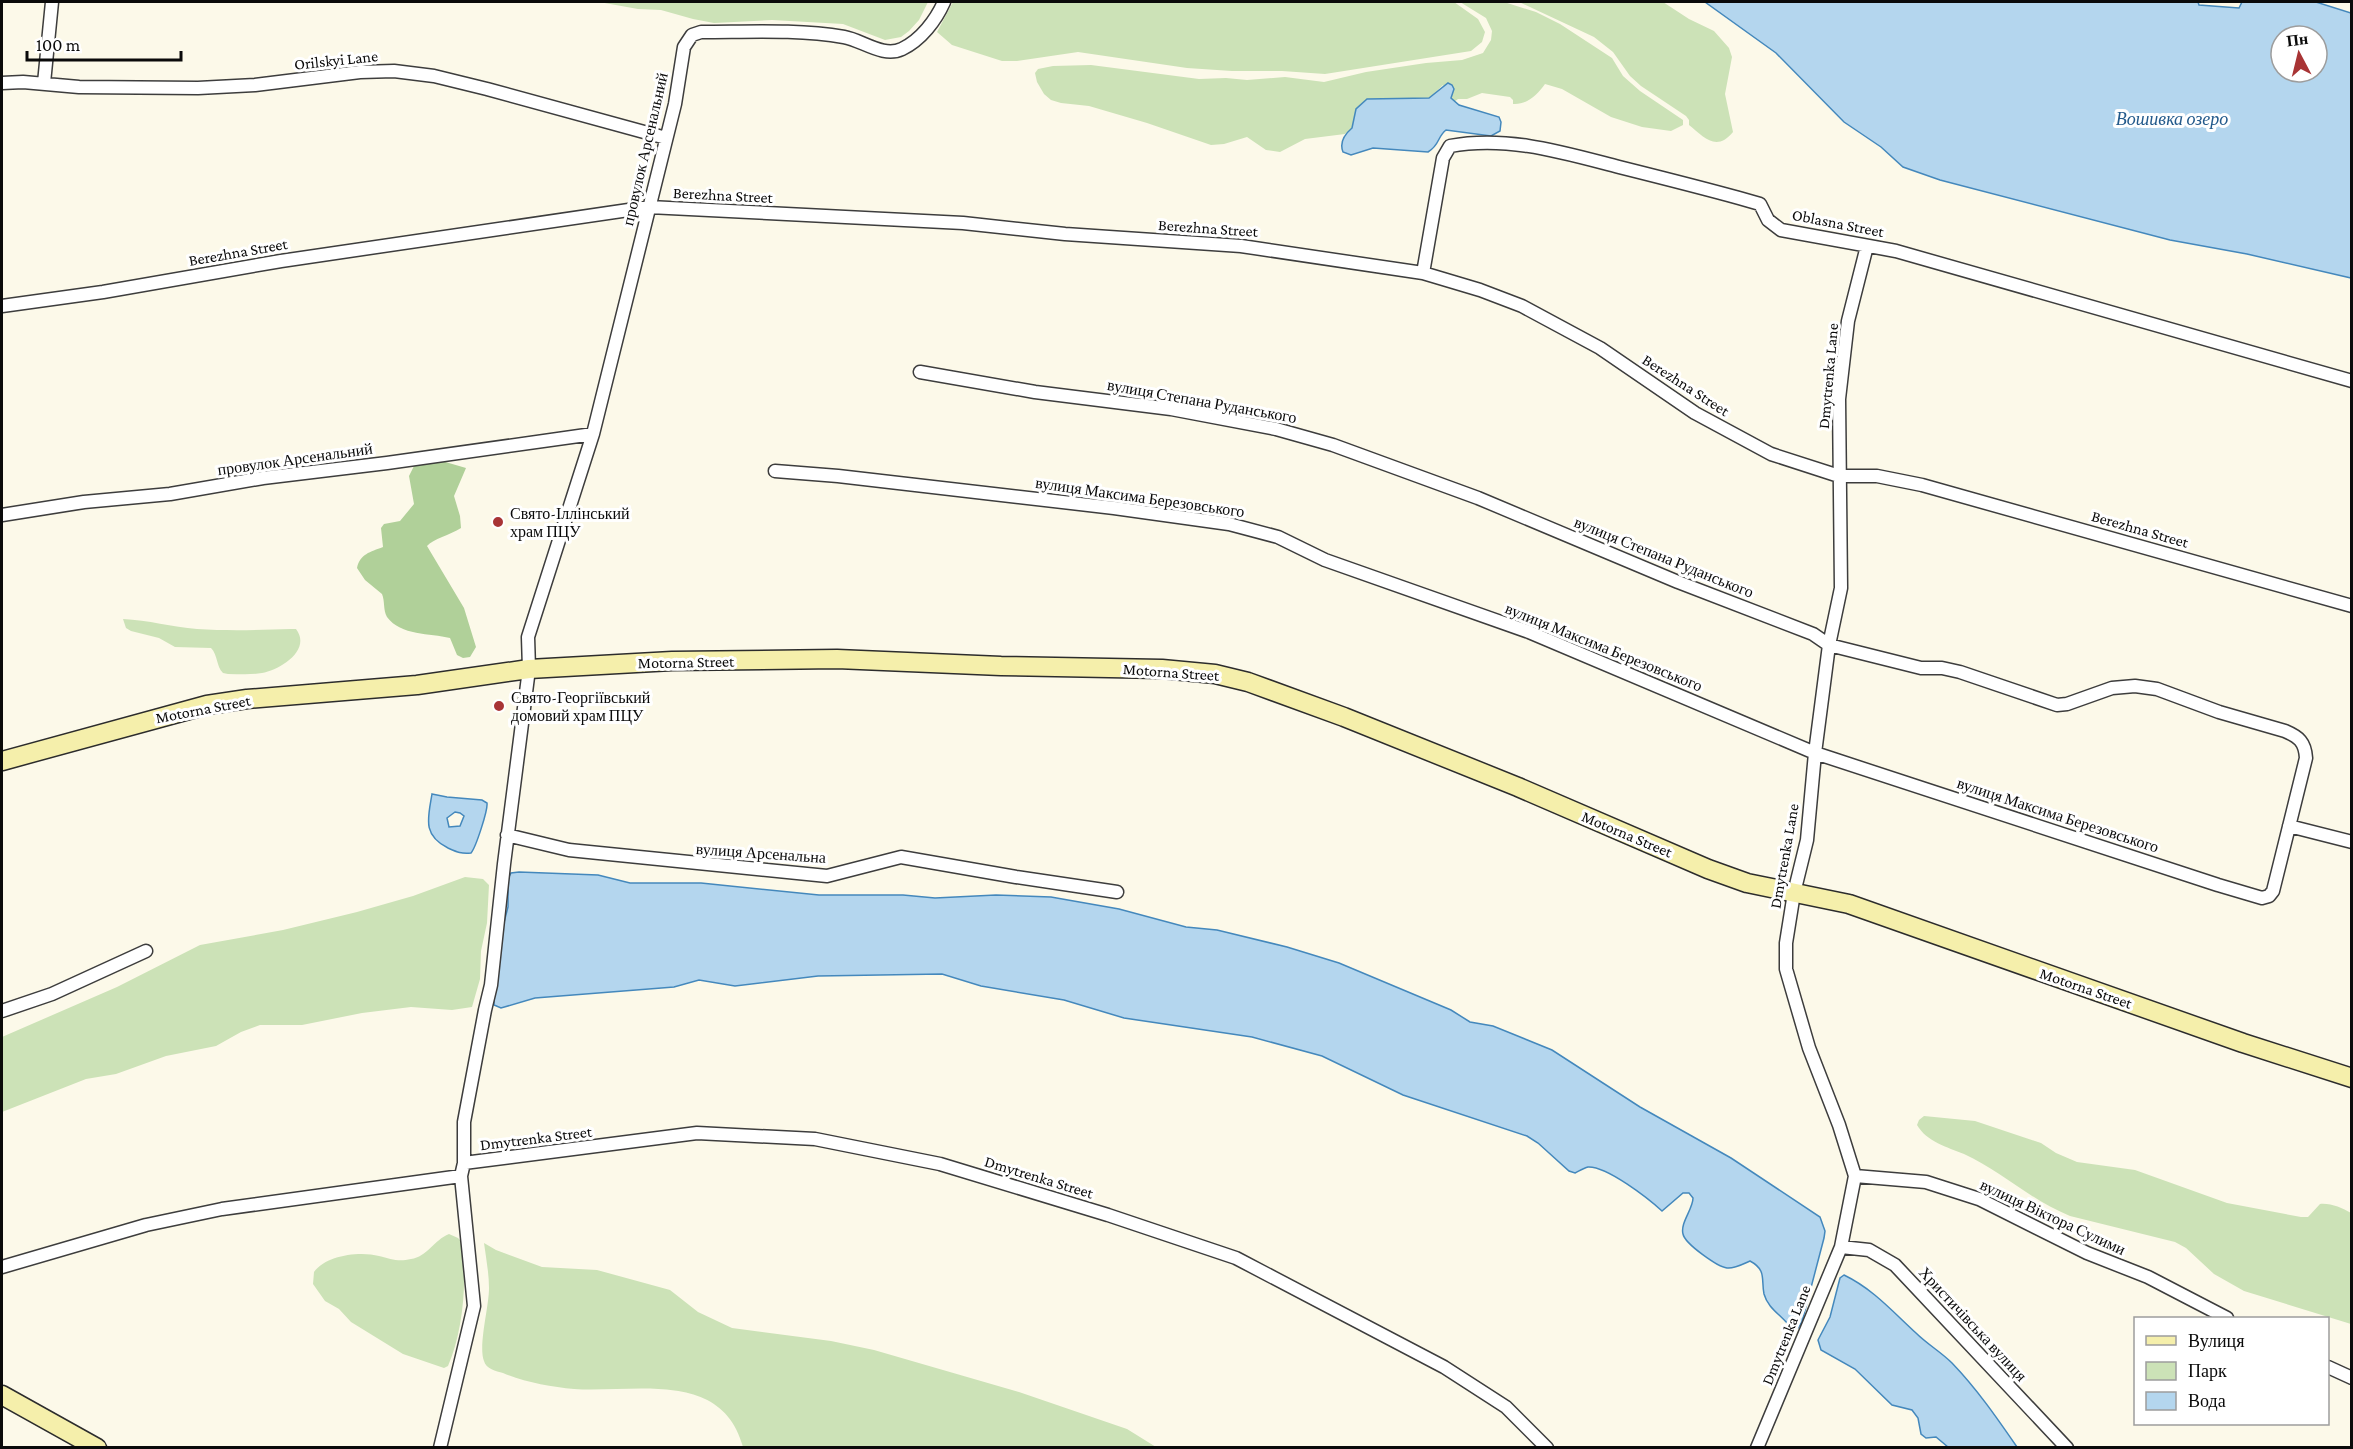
<svg xmlns="http://www.w3.org/2000/svg" width="2353" height="1449" viewBox="0 0 2353 1449" font-family="'Crimson Pro',serif">
<style>
.green{fill:#cce2b7}
.forest{fill:#b0d099}
.water{fill:#b4d6ee;stroke:#4488bc;stroke-width:1.5;fill-rule:evenodd}
.lines{fill:none;stroke-linecap:round;stroke-linejoin:round}
.street-casing{stroke:#3d3d3d;stroke-width:15}
.secondary-casing{stroke:#2c2c2c;stroke-width:21}
.street{stroke:#fff;stroke-width:12}
.secondary{stroke:#f5efab;stroke-width:18}
.poi-dot{fill:#a83435;stroke:#fff;stroke-width:2}
.labels{text-anchor:middle;dominant-baseline:central;stroke-width:6;stroke-linejoin:round;paint-order:stroke}
.street-label{font-size:16px;fill:#0a0a0a;stroke:#fff}
.poi-label{font-size:16px;fill:#0a0a0a;stroke:#fff;text-anchor:start}
.water-label{font-size:18px;font-style:italic;fill:#235a8b;stroke:#fff}
</style>
<rect width="100%" height="100%" fill="#fcf9e9"/>
<path class="green" d="M599 2H928L919 20 909 31 901 37 885 40 843 24 772 20 714 23 693 19 661 10 638 9Z
M953 2H1454L1478 19 1485 32 1482 42 1471 51 1325 74 1282 71H1232L1187 68 1078 52 1017 61H1002L952 45 937 32Z
M1460 2H1504L1536 12 1560 24 1612 58 1623 76 1640 91 1683 120V125L1671 131 1642 127 1611 117 1562 89 1545 84C1537 95 1527 105 1513 104V100L1510 97 1482 93 1467 99H1458L1454 102 1443 85 1429 98 1367 99 1356 109 1352 128 1345 134 1305 139 1280 152 1266 150 1247 137 1224 144 1211 145 1147 123 1089 106 1061 103 1051 100 1044 94 1037 82 1035 73 1038 69 1053 66 1091 65 1199 79 1226 78 1247 80 1285 77 1324 82 1366 72 1426 63 1462 60 1483 53 1491 40 1492 31 1486 18Z
M1519 2H1663L1689 19 1714 31 1729 48 1732 57 1725 94 1733 132C1716 153 1703 136 1689 125V120L1686 116 1641 86 1630 76 1613 52 1594 37Z
M123 619C148 620 172 627 197 629 228 631 260 630 291 629H296C312 650 280 670 262 673 251 675 239 674 228 674L223 673C216 666 218 655 211 648L175 647 159 638 131 631 126 628Z
M465 877 483 879 489 885 487 923 481 951 480 979 472 1007 452 1010 411 1007 362 1013 302 1025H260L241 1032 216 1046 166 1056 116 1074 86 1079 2 1112V1037L117 987 200 945 283 930 357 912 413 896Z
M1924 1116 1975 1121 2041 1143 2056 1153 2077 1162 2135 1170 2227 1203 2301 1217H2308L2320 1204C2331 1203 2342 1208 2351 1213V1324L2244 1291 2214 1274 2186 1248 2175 1242 2070 1216C2032 1201 2001 1171 1964 1154 1947 1147 1927 1142 1917 1125L1919 1120Z
M449 1234 458 1238 461 1241C468 1278 463 1332 448 1366L444 1368 403 1354 351 1322 339 1309 325 1301 313 1284 314 1272C326 1255 360 1251 379 1256 391 1259 398 1262 411 1259 427 1257 434 1240 449 1234Z
M484 1243 496 1250 542 1267 597 1270 670 1290 698 1312 732 1328 831 1341 874 1350 1019 1392 1127 1429 1156 1447H743C722 1369 635 1393 574 1389 551 1387 524 1382 503 1373 496 1371 486 1369 484 1361 478 1346 489 1307 489 1288 489 1273 486 1258 484 1243Z"/>
<path class="forest" d="M442 461 466 468 454 496 460 516 461 528C450 535 433 539 427 546L464 608 476 647 470 657 463 658 457 655 450 638C430 633 401 636 387 617 383 610 385 601 382 594L365 580 357 568C360 554 370 552 383 547L381 528 384 524 400 521 414 504 409 476 414 466 425 462Z"/>
<path class="water" d="M1705 2H2198L2199 5 2239 8 2242 2H2316L2351 13V278L2247 254 2170 240 1940 180 1903 167 1881 147 1844 122 1776 53ZM2281 36H2317V72H2281Z
M1448 83 1452 85 1454 89 1451 98 1459 105 1499 117 1501 122 1500 131 1491 136 1446 130C1437 137 1440 145 1428 152L1373 148 1351 155 1343 152C1339 142 1345 134 1352 128L1356 109 1367 99 1429 98Z
M432 794 447 797 482 800 487 803C488 810 476 847 471 853 461 854 457 852 448 848 422 835 428 818 432 794ZM455 812 460 813 464 816 460 826 449 827 447 818Z
M519 872 598 875 630 883H701L819 895H903L935 898 996 895 1051 897 1119 909 1186 927 1217 930 1287 947 1339 963 1451 1010 1470 1022 1493 1026 1552 1050 1640 1107 1731 1158 1820 1217 1825 1231 1824 1238 1802 1322 1798 1328H1791C1783 1316 1768 1309 1764 1294 1761 1280 1767 1270 1750 1261 1743 1264 1734 1269 1727 1268 1718 1267 1685 1244 1683 1234 1680 1223 1693 1209 1693 1198L1689 1193H1683L1662 1211C1649 1199 1607 1166 1588 1167 1584 1168 1579 1171 1575 1173L1569 1171 1538 1143 1527 1136 1403 1095 1322 1056 1252 1037 1124 1018 1064 1000 981 986 942 974 818 976 735 986 699 980 674 987 535 998 501 1008 494 1005V999L501 934 508 907V879L511 873Z
M1844 1275C1873 1289 1892 1311 1916 1333 1927 1344 1941 1352 1952 1363 1977 1389 1997 1418 2017 1447H1948L1936 1437 1926 1438 1921 1434 1918 1418 1912 1410 1892 1405 1855 1369 1821 1350 1818 1340 1830 1317 1840 1278Z"/>
<g class="lines">
<g class="street-casing">
<path id="street" d="M2 83 23 82 79 87 198 88 255 85 360 72 394 71 434 76 487 89 666 138
M44 83 52 2
M1423 273 1443 158 1450 146C1507 135 1565 153 1619 167 1659 177 1699 187 1739 198L1760 204 1768 220 1781 230 1896 251 2352 381
M2 306 103 292 281 261 649 207 963 223 1065 234 1241 246 1423 273 1480 290 1522 306 1600 348 1695 413 1771 454 1839 476H1877L1922 485 2352 606
M775 471 838 476 1114 508 1229 524 1278 537 1325 560 1529 632 1815 753 2218 885 2262 898 2269 896 2273 891 2306 758C2305 742 2299 737 2285 731L2219 712 2157 689 2135 686 2112 688 2067 704 2057 705 1960 672 1942 668H1921L1829 645 1813 634 1678 582 1478 498 1333 445 1276 429 1171 409 1035 392 920 372
M2 515 84 502 170 494 263 478 387 463 593 434
M2289 826 2352 842
M507 835 569 850 827 876 901 857 1016 877 1117 892
M2 1011 52 994 146 951
M464 1163 697 1133 815 1139 940 1164 1108 1215 1236 1258 1444 1367 1506 1407 1547 1448
M1855 1176 1926 1182 1979 1199 2087 1253 2148 1277 2227 1318
M1841 1247 1869 1250 1895 1265 2067 1448
M2 1267 146 1225 222 1209 461 1176
M2328 1367 2352 1378
M440 1448 474 1306 461 1176 464 1163V1122L485 1010 491 985 504 864 529 669 528 637 593 434 675 104 684 47 692 35 701 32C748 32 797 29 844 37 862 40 883 58 902 49 921 40 936 20 944 2
M1757 1448 1841 1247 1855 1176 1839 1125 1809 1048 1786 969V943L1794 893 1807 840 1815 753 1829 645 1841 588 1839 399 1848 321 1867 246"/>
</g>
<g class="secondary-casing">
<path id="secondary" d="M2 761 207 705 247 699 417 685 529 669 672 661 837 659 1001 666 1162 669 1215 674 1248 682 1344 717 1518 787 1708 869 1747 883 1849 904 2243 1043 2352 1078
M2 1395 97 1448"/>
</g>
<use href="#street" class="street"/>
<use href="#secondary" class="secondary"/>
</g>
<g class="poi-dot">
<circle cx="498" cy="522" r="6"/>
<circle cx="499" cy="706" r="6"/>
</g>
<g class="labels">
<g class="street-label">
<text transform="translate(336 60) rotate(-6)">Orilskyi Lane</text>
<text transform="translate(645 149) rotate(-77)">провулок Арсенальний</text>
<text transform="translate(723 195) rotate(3)">Berezhna Street</text>
<text transform="translate(1838 223) rotate(11)">Oblasna Street</text>
<text transform="translate(1208 228) rotate(4)">Berezhna Street</text>
<text transform="translate(238 252) rotate(-10)">Berezhna Street</text>
<text transform="translate(1828 376) rotate(-85)">Dmytrenka Lane</text>
<text transform="translate(1686 385) rotate(33)">Berezhna Street</text>
<text transform="translate(1202 401) rotate(10)">вулиця Степана Руданського</text>
<text transform="translate(295 459) rotate(-8)">провулок Арсенальний</text>
<text transform="translate(1140 497) rotate(8)">вулиця Максима Березовського</text>
<text transform="translate(2140 529) rotate(16)">Berezhna Street</text>
<text transform="translate(1664 557) rotate(22)">вулиця Степана Руданського</text>
<text transform="translate(1604 647) rotate(22)">вулиця Максима Березовського</text>
<text transform="translate(686 662) rotate(-1)">Motorna Street</text>
<text transform="translate(1171 672) rotate(4)">Motorna Street</text>
<text transform="translate(203 709) rotate(-11)">Motorna Street</text>
<text transform="translate(2058 815) rotate(18)">вулиця Максима Березовського</text>
<text transform="translate(1627 834) rotate(23)">Motorna Street</text>
<text transform="translate(761 853) rotate(4)">вулиця Арсенальна</text>
<text transform="translate(1784 856) rotate(-80)">Dmytrenka Lane</text>
<text transform="translate(2086 988) rotate(19)">Motorna Street</text>
<text transform="translate(536 1138) rotate(-7)">Dmytrenka Street</text>
<text transform="translate(1039 1177) rotate(17)">Dmytrenka Street</text>
<text transform="translate(2053 1217) rotate(25)">вулиця Віктора Сулими</text>
<text transform="translate(1973 1324) rotate(47)">Христичівська вулиця</text>
<text transform="translate(1786 1335) rotate(-68)">Dmytrenka Lane</text>
</g>
<g class="poi-label">
<text x="510" y="513">Свято-Іллінський<tspan x="510" dy="18">храм ПЦУ</tspan></text>
<text x="511" y="697">Свято-Георгіївський<tspan x="511" dy="18">домовий храм ПЦУ</tspan></text>
</g>
<g class="water-label">
<text x="2172" y="119">Вошивка озеро</text>
</g>
</g>
<rect width="2353" height="1449" fill="none" stroke="#0a0a0a" stroke-width="6"/>
<rect x="2134" y="1317" width="195" height="108" fill="#ffffff" stroke="#9d9d9d" stroke-width="1.5"/>
<rect x="2146" y="1336" width="30" height="9" fill="#f5efab" stroke="#9d9d9d" stroke-width="1.5"/>
<text x="2188" y="1347" font-size="18" fill="#0a0a0a">Вулиця</text>
<rect x="2146" y="1362" width="30" height="18" fill="#cce2b7" stroke="#9d9d9d" stroke-width="1.5"/>
<text x="2188" y="1377" font-size="18" fill="#0a0a0a">Парк</text>
<rect x="2146" y="1392" width="30" height="18" fill="#b4d6ee" stroke="#9d9d9d" stroke-width="1.5"/>
<text x="2188" y="1407" font-size="18" fill="#0a0a0a">Вода</text>
<g transform="translate(2299 54) rotate(353)"><circle r="28" fill="#ffffff" stroke="#9d9d9d" stroke-width="1.5"/>
<path d="M0-4.5L10 22L0 15L-10 22Z" fill="#a83435"/>
<text y="-9" font-size="16" font-weight="bold" text-anchor="middle" fill="#0a0a0a">Пн</text>
</g>
<path d="M27 51v9h154v-9" fill="none" stroke="#0a0a0a" stroke-width="3"/>
<text x="36" y="51" font-size="18" fill="#0a0a0a" stroke="#ffffff" stroke-width="4.5" paint-order="stroke">100 m</text>
</svg>
